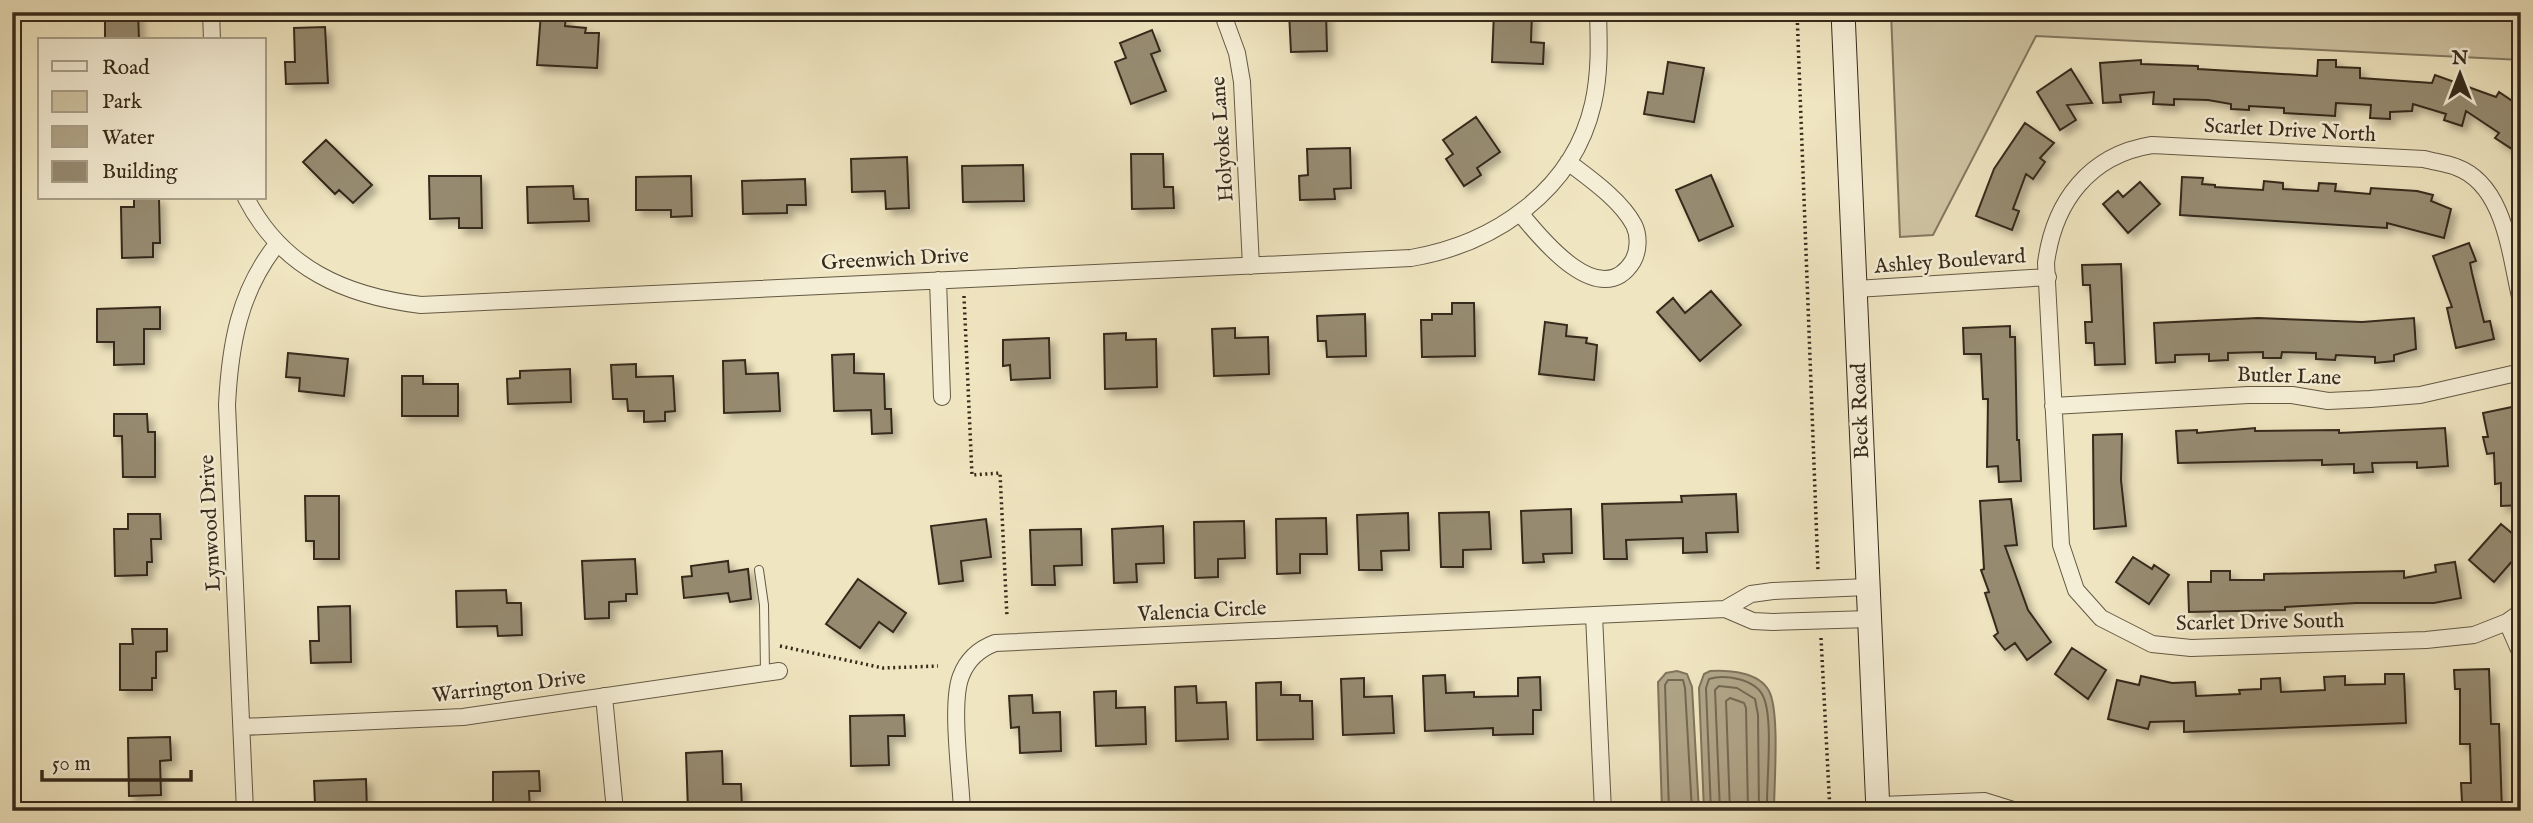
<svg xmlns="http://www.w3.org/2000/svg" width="2533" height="823" viewBox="0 0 2533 823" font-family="'IM FELL English',serif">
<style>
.green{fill:#d0c5a4;stroke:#837860;stroke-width:2}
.water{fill:#b0a588;stroke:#7f745c;stroke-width:2}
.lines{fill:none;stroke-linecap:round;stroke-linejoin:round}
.shore{stroke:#736852;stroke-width:2}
.building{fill:#968b71;stroke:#362a1b;stroke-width:2;filter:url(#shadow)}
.service-casing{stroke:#645944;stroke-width:10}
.minor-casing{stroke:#645944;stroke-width:18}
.secondary-casing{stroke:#362a1b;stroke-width:25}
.path{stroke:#362a1b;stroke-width:3.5;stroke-dasharray:2 3.5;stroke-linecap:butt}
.service{stroke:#f5eed6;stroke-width:8}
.minor{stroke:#f5eed6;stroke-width:16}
.secondary{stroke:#f5eed6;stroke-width:23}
.labels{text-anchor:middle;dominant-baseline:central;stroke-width:5;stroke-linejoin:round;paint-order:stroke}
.street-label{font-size:21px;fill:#362a1b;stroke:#f5eed6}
</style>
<defs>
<filter id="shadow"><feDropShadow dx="5.5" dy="5.5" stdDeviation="3.5" flood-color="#0004"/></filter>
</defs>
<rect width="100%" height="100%" fill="#efe5c0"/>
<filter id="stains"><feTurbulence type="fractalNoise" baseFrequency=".00286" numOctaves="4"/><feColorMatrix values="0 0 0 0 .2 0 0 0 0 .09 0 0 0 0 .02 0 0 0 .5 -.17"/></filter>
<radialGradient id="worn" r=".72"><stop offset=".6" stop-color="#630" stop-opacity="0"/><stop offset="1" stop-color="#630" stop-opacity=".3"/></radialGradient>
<path class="green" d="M1891 12H2521V60L2036 36 1933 235 1900 237Z"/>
<path class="water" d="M1677 671 1687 674 1692 687 1699 811H1662L1658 682 1666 673Z
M1710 671C1729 670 1759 672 1769 691 1780 712 1774 784 1774 811H1704L1699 688 1704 674Z"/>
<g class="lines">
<path class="shore" d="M1669 811 1665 685 1668 680H1683L1685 688 1692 811
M1711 811 1706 688 1709 679C1725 674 1755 679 1763 696 1774 718 1766 784 1767 811
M1720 811 1715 690 1719 686 1737 688 1755 699 1758 715 1759 811
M1730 811 1726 701 1730 698 1744 703 1746 708 1748 811"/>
</g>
<path class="building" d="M105 12H138L139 40H105Z
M1289 12H1326L1327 51 1291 52Z
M1494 12H1532L1531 42 1544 43 1543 64 1492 62Z
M541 13 566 15 565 26 586 28 585 33H599L597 68 537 65Z
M325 27 328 83 286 84 285 62H295L294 28Z
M1152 30 1160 51 1151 54 1166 91 1131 104 1115 62 1126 58 1120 43Z
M2141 60V64L2198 66V69L2317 76 2318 60H2336V67L2360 68V78L2432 83 2435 75 2496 97 2499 92 2521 107V135L2512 149 2495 138 2499 133 2466 111 2462 126 2444 120 2446 114 2413 104 2412 111 2390 112V119L2370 118 2371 105 2336 103 2335 116 2284 113V108L2249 106V110L2231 109V104L2208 100 2174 99V105L2153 104 2154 92 2120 95 2121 102 2103 103 2100 63Z
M1668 62 1704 68 1694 122 1644 114 1648 92 1663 94Z
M2071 69 2092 103 2067 105 2076 120 2060 130 2037 92Z
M1476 117 1500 152 1477 168 1481 175 1464 186 1446 159 1453 154 1443 140Z
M2025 123 2054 143 2040 158 2045 162 2033 179 2026 174 2013 209 2019 211 2012 230 1976 216 1994 169Z
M326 140 372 185 353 203 339 190 335 194 303 162Z
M1350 148 1351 188 1334 189 1335 199 1300 200 1299 176 1308 175 1307 149Z
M1131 154H1163L1164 187H1173L1174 208 1132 209Z
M907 157 909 208 886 209 885 191 852 192 851 159Z
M1023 165 1024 201 963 202 962 166Z
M1711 175 1733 226 1699 241 1676 190Z
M429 176H481L482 228H459V218L430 219Z
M691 176 692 216 671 217V210H636V177Z
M2182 177 2203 178 2202 184 2215 185V187L2263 190 2264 181 2283 183V189L2318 191 2319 183 2336 184 2335 191 2370 194 2371 188 2417 191 2433 195 2431 201 2451 209 2444 238 2387 223V228L2180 215Z
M805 179 806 205H787V213L743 214 742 181Z
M2140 182 2160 204 2128 233 2103 204 2118 191 2123 197Z
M573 186 574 199H588L589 221 528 223 527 187Z
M134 198H159L160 243H153V257L122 258 121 207H134Z
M2469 243 2476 261 2470 263 2472 273 2484 322 2490 321 2494 339 2456 348 2447 308 2452 307 2433 256Z
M2121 264 2125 364 2095 365 2094 343H2086L2085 322H2092L2090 285H2083L2082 265Z
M1711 291 1741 325 1700 361 1657 312 1673 298 1685 313Z
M1452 303H1474L1475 356 1422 357 1421 320H1432V314H1452Z
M160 307V329H144V364L114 365V342H97V309Z
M1365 314 1366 356 1327 357 1326 341H1318L1317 316Z
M2258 318 2362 322 2414 318 2416 349 2394 355V361L2375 363V357L2336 355 2335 360 2316 359V353L2282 352 2281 358H2263V352L2228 353V360L2209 361V354L2175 355V362L2156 363 2154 323Z
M1545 322 1567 325 1566 336 1587 338 1586 343 1597 345 1594 380 1539 374Z
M2010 326V337H2015L2017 440H2019L2021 481 1999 482 1998 466 1987 467 1988 399H1983L1981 354H1964L1963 328Z
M1235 328V338L1268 337 1269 374 1214 376 1212 329Z
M1126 333V340L1156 339 1157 387 1105 389 1104 334Z
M1049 338 1050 378 1011 380 1010 365 1003 366V340Z
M288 353 348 359 344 396 299 391 300 378 286 377Z
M854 354V373L884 374 885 409H891L892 433 872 434 871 410 834 411 832 355Z
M745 360 746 374 778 373 780 411 724 413 723 361Z
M636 364V377L673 376 675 411 665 412V421L644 422V411H628L627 399H613L611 365Z
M570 369 571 402 508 404 507 379 520 378V371Z
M402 376H423V384H458V416H402Z
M2512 407 2521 452V505L2501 506V483L2495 484 2494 453 2487 454 2483 437H2488L2483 413Z
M114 414H147L148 432H155V477H123L122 436H114Z
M2255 428V431L2339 430V433L2445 428 2448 466 2417 468V462L2372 463 2373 472 2354 473V464L2322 465V460L2178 463 2176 431 2197 430V433Z
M2122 434 2121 480 2126 526 2094 529 2093 435Z
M1736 494 1738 532 1706 533 1707 552 1683 553V538L1626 540 1627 559H1604L1602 504 1682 502 1681 496Z
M305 496H339V559H314V541H306Z
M2011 499 2017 545 2005 546 2028 610 2051 642 2027 660 2015 643 2005 650 1994 636 1998 633 1985 593 1989 592 1981 570 1984 569 1980 501Z
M1571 509 1572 553 1543 554 1544 562 1523 563 1521 511Z
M1489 512 1491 549 1463 550V567H1441L1439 513Z
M1408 513 1409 550 1381 551 1382 570H1359L1357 515Z
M128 514H160L161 539H151L152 562H147V575L115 576 114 529H128Z
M1326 518 1327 554H1300V573L1277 574 1276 519Z
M986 519 991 557 961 561 963 581 939 584 931 526Z
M1244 521 1245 558 1218 559V577L1195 578 1194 522Z
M2501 524 2521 541V551L2494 582 2469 560Z
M1163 526 1164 563 1136 564 1137 582 1114 583 1112 529Z
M1081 529 1082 565 1054 566 1055 585H1032L1030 530Z
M2133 557 2152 569 2154 565 2169 575 2149 604 2116 582Z
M635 559 637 594H626V601L609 602V618L585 619 582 561Z
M728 561 729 572 748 569 751 599 730 602 728 593 684 598 682 577 692 576 691 566Z
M2455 562 2461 598 2434 603H2356L2285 607V610L2189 612 2188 582H2211V571H2230V580H2264V574L2404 571V578L2436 572 2435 565Z
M858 579 906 613 893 632 879 622 860 648 826 624Z
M506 590 507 603H521L522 635 498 636 497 626 457 627 456 591Z
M350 606 351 662 311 663 310 641H319L318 607Z
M132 629H167V651L156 652V678H152V690H120V644H133Z
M2072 648 2106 670 2088 699 2055 674Z
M2489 669 2491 724H2499L2502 811H2471V802H2462L2461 783H2471L2470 744H2460V689H2455L2454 670Z
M2385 674H2404L2406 723 2184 732V721L2150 722 2148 729 2108 719 2117 680 2139 685 2141 676 2172 683 2195 682 2196 696 2240 694 2239 690 2261 689V679L2280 678 2281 692 2325 690 2324 677 2345 676V685L2385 684Z
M1445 675 1446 693 1474 692V697L1518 696V678L1540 677 1541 710H1533V734L1493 735V728L1425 731 1423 676Z
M1364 678V697L1392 696 1394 733 1343 735 1341 679Z
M1281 682V695H1300V701H1312L1313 739 1257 740 1256 683Z
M1196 686 1197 703 1226 702 1228 739 1176 741 1175 687Z
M1116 691V708L1145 707 1146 744 1096 746 1094 692Z
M1032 695 1033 713 1060 712 1061 751 1020 753 1019 727 1011 728 1009 696Z
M904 715 905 736H888L889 765 851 766 850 716Z
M170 737 171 760 160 761 161 795 129 796 128 738Z
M722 751 723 784H741L742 808 688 810 686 753Z
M539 771 540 791H529L530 811H493V772Z
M366 779 367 811H326V804H315L314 781Z"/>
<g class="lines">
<g class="service-casing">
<path id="service" d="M759 570 764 605 765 672
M1881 801 1985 797 2030 811"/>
</g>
<g class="minor-casing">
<path id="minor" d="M211 12 212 40
M1222 12 1237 53 1242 82 1251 266
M246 198C282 268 345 296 421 305L1411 258C1494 244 1573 191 1593 104 1600 74 1599 43 1598 12
M1520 213C1541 239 1601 313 1633 261 1639 250 1639 235 1634 225 1621 200 1589 178 1568 162
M938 280 942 397
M1856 289 2048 277
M2521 301C2510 257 2506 185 2456 167 2446 163 2435 162 2424 159L2152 145C2089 155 2054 202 2046 263L2061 545 2076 590 2101 618 2152 644 2191 648 2426 640 2474 635 2507 622 2521 612
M2053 406 2248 395H2292L2328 401 2370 399 2420 395 2521 372
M1725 609 1751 594 1773 591 1868 587
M1594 615 1603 811
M2507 622 2521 654
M604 696 615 811
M242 727 463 717 779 671
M245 811 227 405C230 345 239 292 277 244
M962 811C961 779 950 703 961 676 967 660 979 649 995 643L1725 609 1753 621 1773 622 1870 619"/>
</g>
<g class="secondary-casing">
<path id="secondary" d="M1843 12 1878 811"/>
</g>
<path class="path" d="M1797 12 1818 571
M962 254V263
M964 296 972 475 1000 473 1007 617
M1821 638 1830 811
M780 646 883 668 938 666"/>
<use href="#service" class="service"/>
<use href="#minor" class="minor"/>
<use href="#secondary" class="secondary"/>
</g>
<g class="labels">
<g class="street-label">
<text transform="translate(2290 131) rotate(3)">Scarlet Drive North</text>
<text transform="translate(1223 139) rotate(-94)">Holyoke Lane</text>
<text transform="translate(895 260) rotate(-3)">Greenwich Drive</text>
<text transform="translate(1950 262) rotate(-4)">Ashley Boulevard</text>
<text transform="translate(2289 377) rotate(2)">Butler Lane</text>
<text transform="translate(1861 411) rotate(-92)">Beck Road</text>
<text transform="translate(211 523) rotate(-93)">Lynwood Drive</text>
<text transform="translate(1202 612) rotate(-3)">Valencia Circle</text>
<text transform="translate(2260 623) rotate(-1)">Scarlet Drive South</text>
<text transform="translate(509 687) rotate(-7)">Warrington Drive</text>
</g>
</g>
<rect width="2533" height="823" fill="none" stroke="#efe5c0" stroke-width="42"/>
<rect x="14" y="14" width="2505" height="795" fill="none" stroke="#362a1b" stroke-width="3.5"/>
<rect x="21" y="21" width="2491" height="781" fill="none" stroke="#362a1b" stroke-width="2"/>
<rect x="38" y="38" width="228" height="161" fill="#f5eed6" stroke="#a9a08b" stroke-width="2"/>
<rect x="52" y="61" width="35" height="10" fill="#f5eed6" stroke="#a9a08b" stroke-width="2"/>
<text x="102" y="74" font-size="21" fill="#362a1b">Road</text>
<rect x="52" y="91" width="35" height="21" fill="#d0c5a4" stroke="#a9a08b" stroke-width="2"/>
<text x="102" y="108" font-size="21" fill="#362a1b">Park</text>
<rect x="52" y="126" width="35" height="21" fill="#b0a588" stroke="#a9a08b" stroke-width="2"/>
<text x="102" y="144" font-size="21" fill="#362a1b">Water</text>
<rect x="52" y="161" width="35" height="21" fill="#968b71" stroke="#a9a08b" stroke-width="2"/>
<text x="102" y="178" font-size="21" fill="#362a1b">Building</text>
<g transform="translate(2460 74)" stroke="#f5eed6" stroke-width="5" paint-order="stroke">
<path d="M0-5L12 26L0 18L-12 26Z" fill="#362a1b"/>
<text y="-10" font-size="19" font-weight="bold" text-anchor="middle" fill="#362a1b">N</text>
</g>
<path d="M42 770v10h149v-10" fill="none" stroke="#362a1b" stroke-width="3.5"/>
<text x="52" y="770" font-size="21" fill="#362a1b" stroke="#f5eed6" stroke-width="5" paint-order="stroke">50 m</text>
<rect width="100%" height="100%" filter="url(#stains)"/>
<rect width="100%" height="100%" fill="url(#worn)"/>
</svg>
